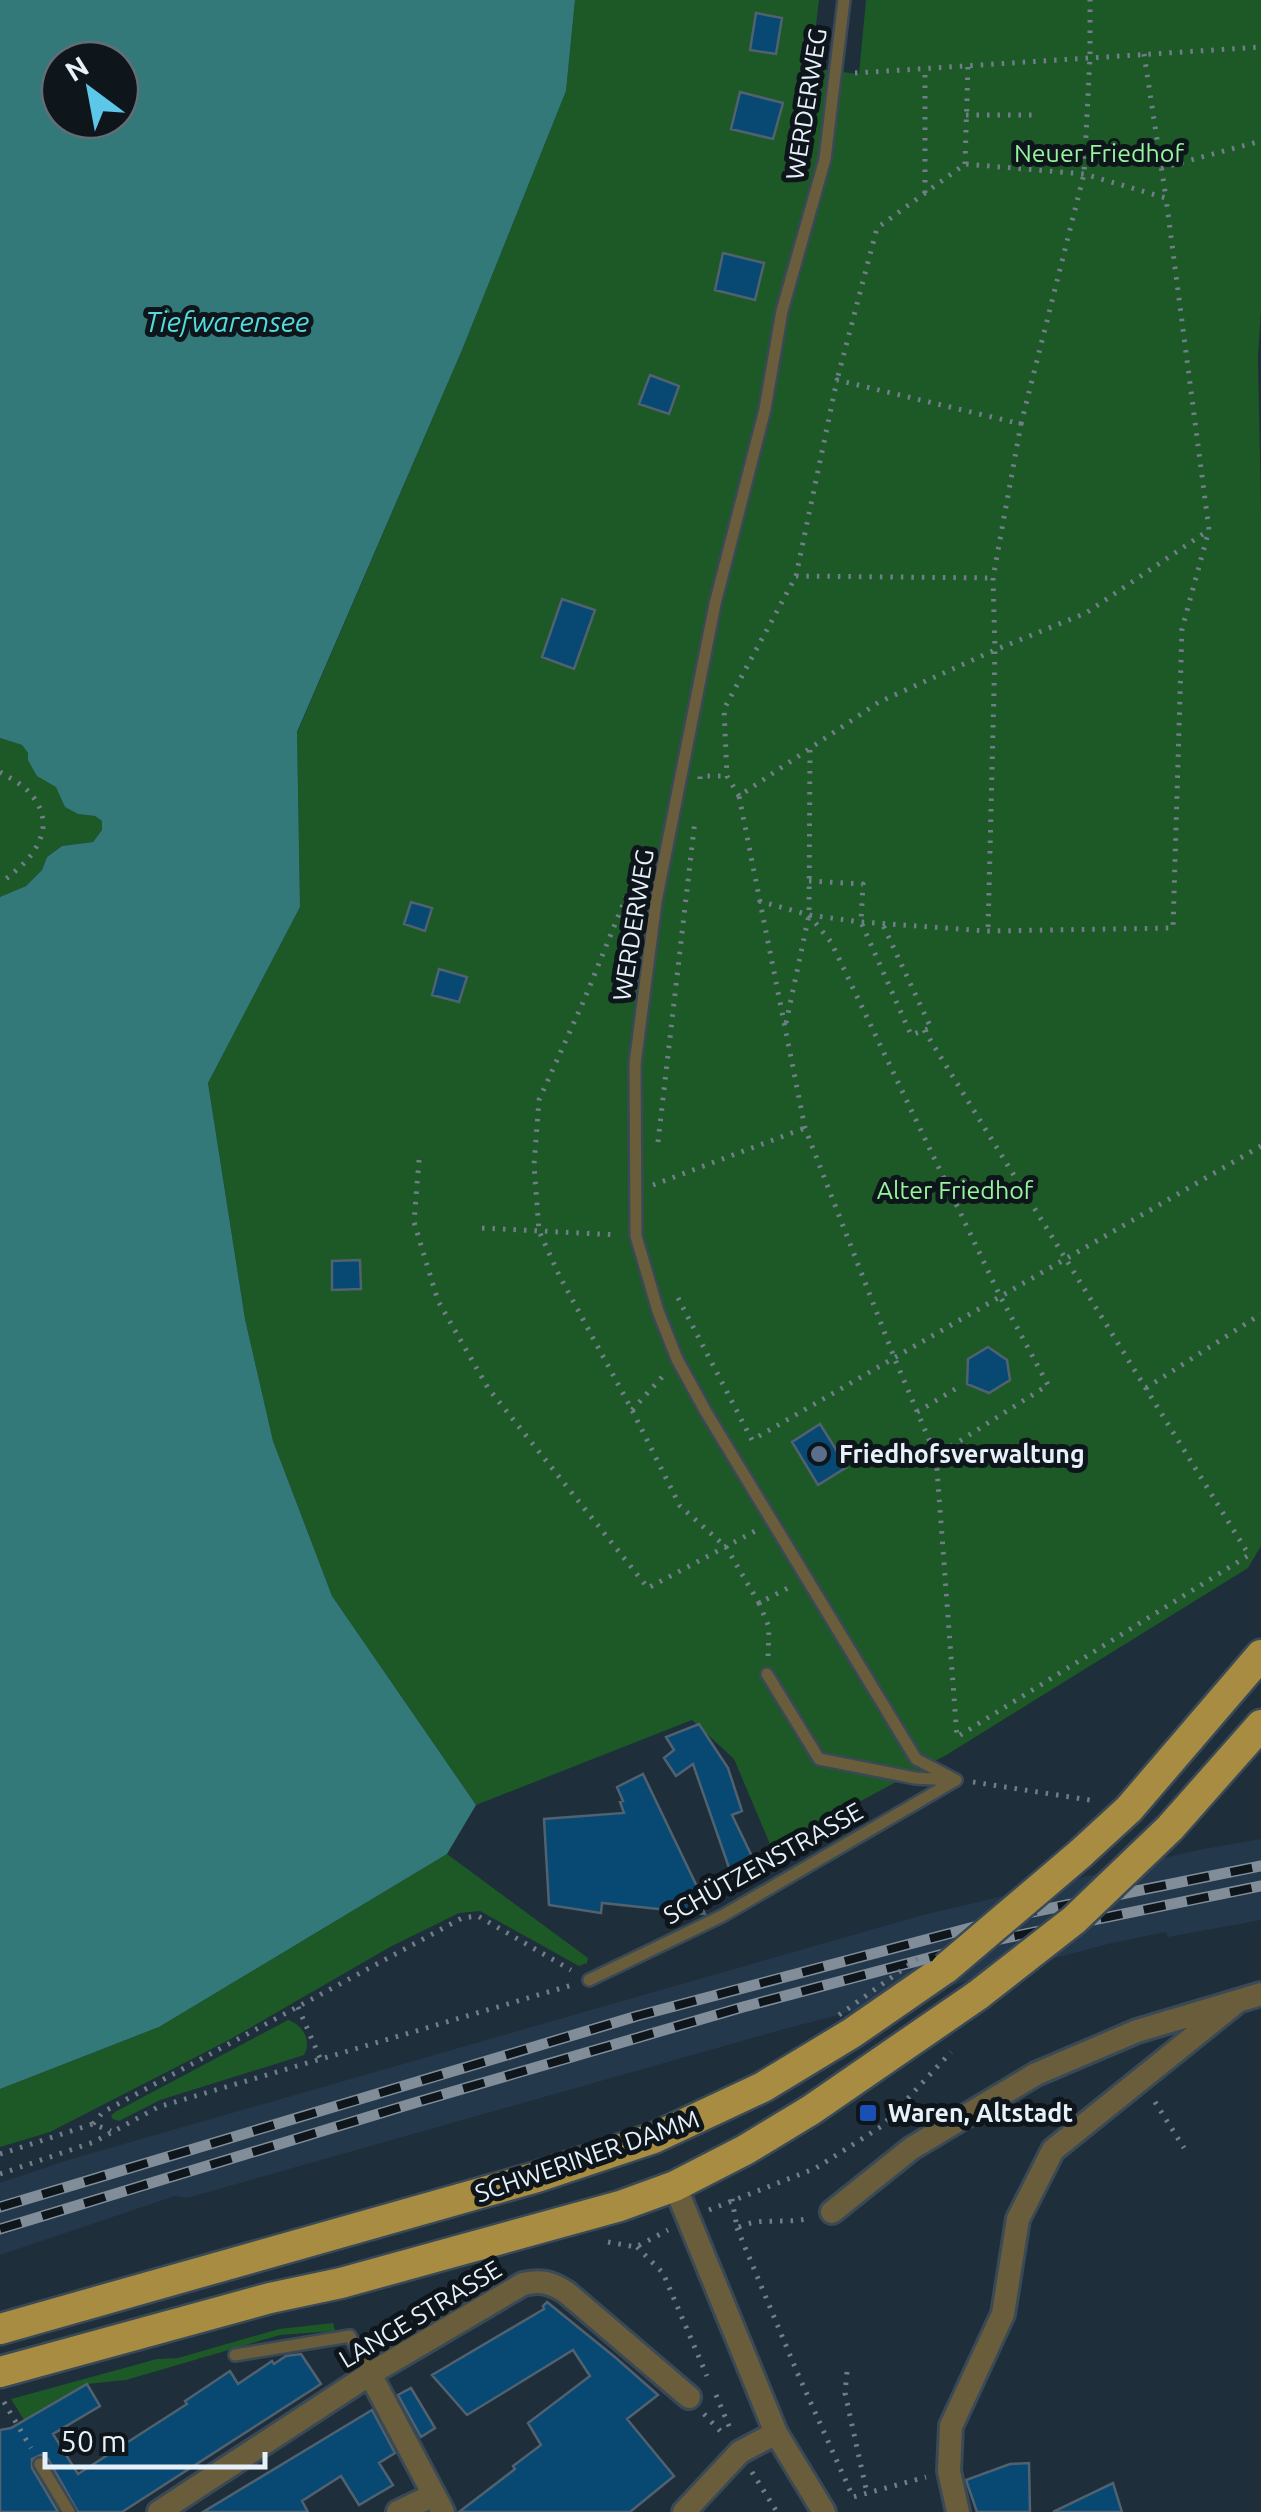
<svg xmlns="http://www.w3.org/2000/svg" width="1261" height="2512" viewBox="0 0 1261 2512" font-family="Ubuntu,sans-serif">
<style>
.built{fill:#23384a}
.green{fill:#1c5926}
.water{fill:#347979;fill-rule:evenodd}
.building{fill:#084973;stroke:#506170;stroke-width:2.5}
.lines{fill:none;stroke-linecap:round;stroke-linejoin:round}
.service-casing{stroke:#3a4956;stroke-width:16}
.minor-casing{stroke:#3a4956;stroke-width:28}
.primary-casing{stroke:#3a4956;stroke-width:35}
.path{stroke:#707e89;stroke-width:5;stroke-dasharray:2.5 8;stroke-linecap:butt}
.service{stroke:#6a5d3b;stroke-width:11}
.minor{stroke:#6a5d3b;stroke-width:22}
.primary{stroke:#a78c42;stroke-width:30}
.rail-casing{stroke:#818e99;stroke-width:11}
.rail{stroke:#0e151b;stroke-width:8;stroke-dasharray:22;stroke-linecap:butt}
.primary-bridge-casing{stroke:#3a4956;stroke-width:35;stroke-linecap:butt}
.path-bridge{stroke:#707e89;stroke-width:5;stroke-dasharray:2.5 8;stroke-linecap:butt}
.primary-bridge{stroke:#a78c42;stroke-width:30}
.service-dot{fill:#5c6f8a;stroke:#0e151b;stroke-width:4}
.transit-dot{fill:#1a4fb4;stroke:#0e151b;stroke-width:4}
.labels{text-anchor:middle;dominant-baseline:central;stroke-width:10;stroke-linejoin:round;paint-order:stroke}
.street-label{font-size:25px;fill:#e7f1fa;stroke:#0e151b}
.park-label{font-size:25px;fill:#96f39e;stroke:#0e151b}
.poi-label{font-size:25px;font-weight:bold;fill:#e7f1fa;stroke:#0e151b;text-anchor:start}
.water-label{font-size:28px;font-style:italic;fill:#53dcdd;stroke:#0e151b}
</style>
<rect width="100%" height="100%" fill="#1e2e3b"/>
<path class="built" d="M1261 1839V1920L1168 1937 1166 1932 1112 1943 777 2031 187 2198 175 2196 0 2255V2183L68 2160 919 1916 1198 1850Z"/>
<path class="green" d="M575 0H819L811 68 859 74 866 0H1261V311L1258 358 1261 509V1546L1248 1568 948 1754 772 1849 734 1759 692 1720 476 1805 332 1596 273 1441 245 1319 208 1083 300 907 297 733 462 350 566 91Z
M0 738 22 745 28 753 37 775 56 786 66 807 78 814 95 816 102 821V830L93 842 62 846 47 857 42 870 26 886 0 897Z
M447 1854 588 1958 587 1963 579 1966 480 1911 459 1913 390 1947 229 2040 50 2132 0 2147V2089L159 2027Z
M288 2020C303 2025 312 2040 304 2055L160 2100 119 2121 113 2119 111 2116 115 2112Z
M333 2323 335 2331 280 2335 126 2380 87 2384 38 2443 11 2399 157 2359 178 2358 279 2329Z"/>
<path class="water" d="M0 0H575L566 91 462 350 297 732 300 907 208 1083 245 1319 273 1441 332 1596 476 1805 447 1854 159 2027 0 2089V897L26 886 42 870 47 857 62 846 93 842 102 830V821L95 816 78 814 65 807 56 787 37 776 28 760V753L22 745 0 738ZM60 60H120V120H60Z"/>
<path class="building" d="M756 13 782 18 776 54 750 50Z
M740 92 783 103 773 139 731 129Z
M723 253 764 263 755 300 715 290Z
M650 375 679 386 669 414 639 404Z
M562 599 595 610 574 669 542 657Z
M411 902 432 908 425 931 404 924Z
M439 969 467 977 459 1002 432 995Z
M360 1260 361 1289 332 1290V1261Z
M988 1347 1007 1360 1010 1380 989 1393 967 1384 968 1359Z
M820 1424 847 1467 818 1485 792 1442Z
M699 1724 728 1768 742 1811 732 1815 759 1871 734 1882 693 1764 676 1776 664 1758 674 1750 666 1737Z
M643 1774 702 1897 698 1899 705 1914 602 1903 601 1913 549 1905 544 1819 624 1813 620 1802 623 1801 617 1787Z
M547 2302 616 2358 658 2395 627 2419 674 2476 630 2512H459L515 2469 513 2466 541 2445 528 2423 590 2376 573 2350 467 2415 432 2375 544 2309 543 2306Z
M301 2354 321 2384 122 2512H78L48 2459 41 2455 32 2459V2468L58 2512H0V2430L11 2428 87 2384 100 2406 53 2434 78 2474 187 2404 185 2401 230 2371 238 2384 272 2361 274 2364 286 2356Z
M411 2388 435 2428 421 2437 398 2395Z
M372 2410 395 2453 379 2463 393 2485 359 2505 341 2476 302 2501 308 2512H203Z
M1029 2463 1030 2512H977L966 2480 1010 2464Z
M1113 2483 1122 2512H1053Z"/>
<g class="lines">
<g class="service-casing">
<path id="service" d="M844 0 825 159 782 311 765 409 715 604 656 902 635 1064 636 1236 658 1311 677 1359 706 1412 916 1759 956 1780
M767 1674 819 1759 915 1778 952 1780
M589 1980 722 1916 956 1780
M235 2355 350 2336 370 2374
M40 2464 69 2512"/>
</g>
<g class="minor-casing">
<path id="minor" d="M675 2186 776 2433 824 2512
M832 2212 912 2148 1036 2074 1137 2031 1261 1994
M370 2374 443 2512
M159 2512 370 2374 523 2284C541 2280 550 2282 566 2292L689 2397
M398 2512 434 2495
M684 2512 740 2452 776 2433
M958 2512 949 2471 951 2426 1003 2314 1018 2219 1053 2150 1238 2001"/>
</g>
<g class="primary-casing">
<path id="primary" d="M1170 1828 1261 1725
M1080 1854 1129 1809 1261 1655
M0 2329 537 2177 654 2138 763 2087 852 2033 946 1968
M0 2372 270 2298 341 2283 620 2206 675 2186 745 2150 811 2110 978 1995"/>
</g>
<path class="path" d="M1144 54 1166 198
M855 73 1261 47
M966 115H1038
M965 164 968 65
M1161 168 1261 141
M925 193V67
M1021 424 1084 174 1090 57V0
M796 576 837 380 1021 424 993 578 995 650 988 931
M0 772C8 777 20 783 27 790 63 826 32 861 0 883
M700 779V776H727
M739 796 727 776 724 709 796 576 992 578
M809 881 863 884 861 922 911 1035 931 1028 883 925
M638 899 626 897 585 998 539 1100 534 1165 539 1231 559 1275 632 1410 680 1506 726 1547 759 1603 788 1588
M759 901 809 915 861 922 988 931 1173 928 1182 629 1209 530 1166 198 1084 174 965 164 877 228 837 380
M809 915 831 942 1000 1296 1048 1385 936 1456
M786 1023 809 915 810 749
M924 1030 1249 1555 957 1737 936 1456 894 1357 805 1128 739 796 879 702 995 650 1086 613 1209 530
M658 1142 695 820
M419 1160 414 1222 438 1301 488 1388 648 1588 757 1530
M653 1185 805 1128
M482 1228 618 1235
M678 1298 752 1440 1261 1146
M1146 1388 1261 1314
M632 1410 664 1375
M917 1412 962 1385
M759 1603 769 1627 768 1658
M973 1782 1096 1801
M298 2007 320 2058
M1155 2102 1184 2148
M93 2124 103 2112 462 1918 478 1916 571 1970
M0 2154 93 2124 111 2131
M0 2174 94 2142 158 2107 572 1985
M732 2199 737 2228C760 2216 785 2225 810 2218
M709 2210 816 2168 882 2126 951 2052
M737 2228 797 2372 853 2497 926 2477
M608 2242 636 2247 668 2230
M637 2247 663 2273 707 2376
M847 2372 845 2393 867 2493
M716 2395 731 2431
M4 2402 31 2448
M704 2414 724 2435
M752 2472 777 2512"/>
<use href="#service" class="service"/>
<use href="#minor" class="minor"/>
<use href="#primary" class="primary"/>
<g class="rail-casing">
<path id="rail" d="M0 2207 637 2016 1027 1913 1261 1866
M0 2229 414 2103 743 2007 1000 1939 1261 1886"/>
</g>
<use href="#rail" class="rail"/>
<g class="primary-bridge-casing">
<path id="primary-bridge" d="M946 1968 1080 1854
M978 1995 1074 1920 1170 1828"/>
</g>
<path class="path-bridge" d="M839 2015 920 1957"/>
<use href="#primary-bridge" class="primary-bridge"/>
</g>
<circle class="service-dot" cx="819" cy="1454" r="10"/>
<rect class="transit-dot" x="858" y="2103" width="20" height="20" rx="5"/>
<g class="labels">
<g class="street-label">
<text transform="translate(806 104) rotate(-81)">WERDERWEG</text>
<text transform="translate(633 925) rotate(-81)">WERDERWEG</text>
<text transform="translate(763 1863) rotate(-29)">SCHÜTZENSTRASSE</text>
<text transform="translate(587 2156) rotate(-19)">SCHWERINER DAMM</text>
<text transform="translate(420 2314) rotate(-31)">LANGE STRASSE</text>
</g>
<g class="park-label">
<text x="1099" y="153">Neuer Friedhof</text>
<text x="955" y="1190">Alter Friedhof</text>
</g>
<g class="poi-label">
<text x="839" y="1454">Friedhofsverwaltung</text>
<text x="888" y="2113">Waren, Altstadt</text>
</g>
<g class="water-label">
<text x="227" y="321">Tiefwarensee</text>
</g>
</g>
<g transform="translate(90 90) rotate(328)"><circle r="48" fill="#0e151b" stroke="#656d74" stroke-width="2.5"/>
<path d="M0-8L18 38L0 25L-18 38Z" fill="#5cc7e8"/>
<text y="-15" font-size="28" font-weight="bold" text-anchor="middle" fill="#e7f1fa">N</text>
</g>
<path d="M45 2452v15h220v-15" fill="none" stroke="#e7f1fa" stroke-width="5"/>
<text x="60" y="2452" font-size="30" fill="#e7f1fa" stroke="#0e151b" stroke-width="8" paint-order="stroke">50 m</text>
</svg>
